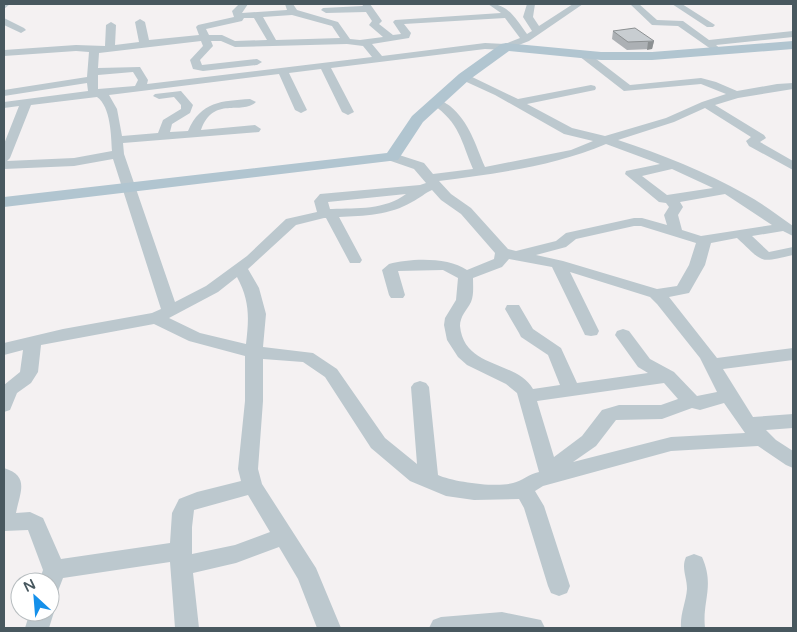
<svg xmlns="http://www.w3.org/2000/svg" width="797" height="632" viewBox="0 0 797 632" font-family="'Varela Round',sans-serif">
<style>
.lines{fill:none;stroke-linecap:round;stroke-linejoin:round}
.minor{fill:#bcc8ce;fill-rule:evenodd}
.major{fill:#b1c5d0;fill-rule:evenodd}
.wall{fill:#acb0b4}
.shaded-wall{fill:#8c9092}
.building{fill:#c8cdd1;stroke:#8c9092}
</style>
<rect width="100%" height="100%" fill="#f4f1f2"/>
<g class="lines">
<path class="minor" d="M4 4H10L4 9Z
M239 4H248L242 13 287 10 285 4H293L297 10 338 22 350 39 360 40 383 37 369 25 372 21 366 12 326 13 321 10 323 8 363 6 362 4H370L382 21 379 24 393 35 401 34 393 22 395 20 501 13 488 4C508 3 516 19 527 34L532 31 523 17 527 4H535L533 17 539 26 573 4H583L529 41 506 50 485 49 331 68 354 112 348 115 342 112 321 69 289 73 307 110 301 113 295 110 279 74 109 95 117 109 122 136 158 133 163 120 181 109V105L174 97 159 99 153 96 155 94 181 91 193 105 190 113 172 124 170 132 188 131C201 101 222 101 250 99L256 102C241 116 214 95 201 130L255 125 261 129 259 132 123 143 124 154 175 302 206 286 247 256 286 219 317 212 314 201 320 194 420 185 426 183 414 169 388 160 386 157 388 154H396L424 163 433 174 473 169C461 141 460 123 432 104L430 102 432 100C439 98 444 102 450 106 470 123 475 144 485 167L571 150 593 141 564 134 495 95 460 79 459 77 460 75H468L518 99 591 85 595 86 596 88 595 90 527 104 572 128 605 136 666 118 702 102 726 94 701 84 624 91 579 56V52H587L630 85 701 78 716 82 737 91 777 84 793 83V89L738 98 715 105 764 135 766 138 760 142 793 161V170L749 146 746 141 751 137 705 108 674 122 618 140C661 154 706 172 745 194 762 203 777 215 793 226V236L783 231 752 236 769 252 793 247V255C758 263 764 263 737 238L711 243 705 265 689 293 669 297 717 358 793 348V360L723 369 753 417 793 414V428L766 430 776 440 793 451V468L786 465 758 446 671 451 543 486 535 491 544 506 570 586 567 593 559 596 551 593 548 586 524 508 519 499 474 500 446 496 410 481 371 448 325 377 303 362 263 359V401L258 469 262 484 316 568 341 628H317L298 579 279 547 236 563 193 573 199 628H175L170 562 63 578 58 591 50 594V582H39L43 570 28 530 4 531V468C30 476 20 492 16 513L30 512 43 518 61 559 170 543 172 513 179 499 197 492 241 481 238 469 245 401V356L189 341 154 324 41 345 38 372 31 383 17 393 10 410 4 412V385L20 372 23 350 4 355V343L63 329 152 313 161 309 113 159 74 166 4 169V144L19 106 4 108V102L88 91 87 83 4 96V90L87 77 89 52 76 51 4 56V50L76 45 105 46 106 25 111 22 116 25 115 45 139 42 135 22 140 19 145 22 149 40 199 35 196 27 198 25 234 17 232 11ZM292 15 332 26 340 38 276 40 263 17ZM244 18H254L267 40 235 41 222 35H209L206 29 242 21ZM505 18 520 38 505 44 485 43 382 56 372 44 409 38 411 33 404 24ZM201 41 203 46 190 60 193 69 203 71 257 65 262 62 257 59 202 65 200 60 213 46 211 41H221L235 47 347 44 363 46 372 57 147 84 148 80 140 67 98 68 99 53ZM133 72 138 80 135 86 98 89V75ZM97 97C111 107 111 136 112 151L74 158 7 161 10 158 31 105ZM606 144 660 164 626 171 625 174 659 202 666 203 669 207 664 215 667 225 642 218H634L566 233 556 241 516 251 508 249 471 208 451 194 439 181C495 174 554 166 606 144ZM672 169 713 188 667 195 642 176ZM432 190 441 200 461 214 495 253 494 259 467 270C448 257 411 258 389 264L382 270 389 295 391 298H403L405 295 398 271 443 270 458 278 456 300 445 318 444 325 447 340 458 357 467 365 506 384 517 393 539 472C529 474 522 481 513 483 497 488 453 482 438 475L429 387 426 383 420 381 414 383 411 387 417 464 385 438 337 369 313 353 263 347 266 314 259 288 248 269 296 225 324 218H326L350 263H360L362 260 339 217C364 216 390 215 412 202 420 198 425 193 432 190ZM406 194C385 210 357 208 332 209H330L328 202ZM725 194 772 225 701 236 682 230 678 215 683 207 680 202ZM634 226H641L696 243 689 265 677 286 657 289 563 261 536 255 566 247 576 239ZM509 259 552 267 585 335 591 336 597 335 599 331 570 272 650 297 657 304 700 358 717 392 697 396 674 372 650 359 629 331 623 329 617 331 615 335 638 367 648 373 577 383 561 348 533 329 519 305H507L505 309 519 333 521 337 548 355 560 385 533 389C516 360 464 369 460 326 460 316 467 310 471 302 474 295 473 286 473 278L502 267ZM237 277C250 301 249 318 246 344L200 333 169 318 218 292ZM664 383 678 399 661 405H619L602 410 582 436 554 457 537 401ZM724 403 745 433 671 437 573 462 596 446 616 420 662 419 692 408 700 410ZM248 495 270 532 235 545 192 554V527L194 510Z
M630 4H639L657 20 683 21 709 40 793 31V37L716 45 723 51 718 54 678 26 652 25Z
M672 4H682L715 25 713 27H707Z
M4 18 24 28 26 30 21 33 4 25Z
M694 554 702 557C715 586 702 601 705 628H681C680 614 686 602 687 589 687 577 681 568 686 557Z
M50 604 54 612 49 628H25L30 612H50Z
M502 612 541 620 545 628H429L433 620 441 617Z"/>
<path class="major" d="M793 41V49L652 60H601L509 51 469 80 423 122 398 160 4 207V197L387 153 412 116 459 74 501 44 506 43 601 52H652Z"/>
</g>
<path class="wall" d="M613 31 654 41 652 49 627 50 612 39Z"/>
<path class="shaded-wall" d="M654 41 652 49 647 50 648 42Z"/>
<path class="building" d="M635 28 654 41 628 42 613 31Z"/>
<rect width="797" height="632" fill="none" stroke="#48585f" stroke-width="10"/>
<g transform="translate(35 597) rotate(334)"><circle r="24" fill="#ffffff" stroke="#b6bcbf"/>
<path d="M0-4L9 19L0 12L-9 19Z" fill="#1590ea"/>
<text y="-8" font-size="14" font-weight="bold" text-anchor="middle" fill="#48585f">N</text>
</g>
</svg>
